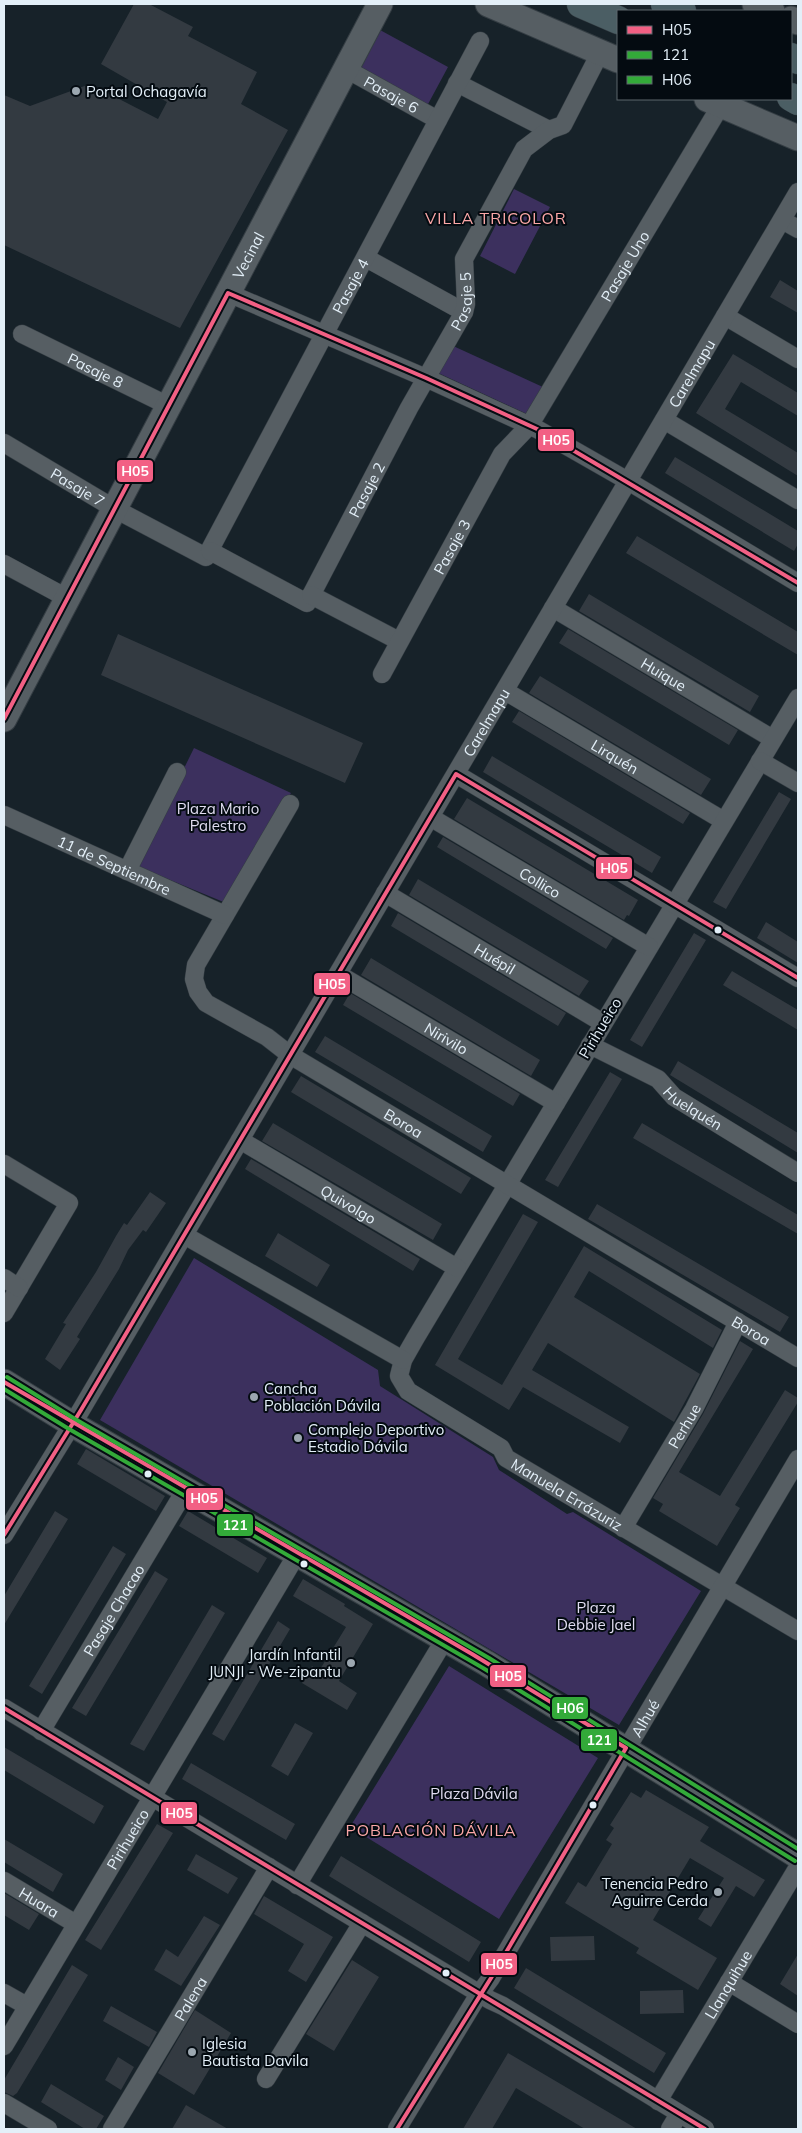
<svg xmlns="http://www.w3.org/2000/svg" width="802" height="2133" viewBox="0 0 802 2133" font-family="Mulish,sans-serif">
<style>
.green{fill:#3c305e}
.building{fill:#333a41}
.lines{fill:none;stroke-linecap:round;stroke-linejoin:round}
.street-casing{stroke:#343d43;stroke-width:19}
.secondary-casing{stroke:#343d43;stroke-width:27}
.highway-casing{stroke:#343d43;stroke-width:29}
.street{stroke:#565e63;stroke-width:18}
.secondary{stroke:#565e63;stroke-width:25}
.highway{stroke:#4b5e64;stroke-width:28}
.bus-1-casing{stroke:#040b11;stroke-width:8}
.bus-2-casing{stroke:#040b11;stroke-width:8}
.bus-3-casing{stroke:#040b11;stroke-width:8}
.bus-1{stroke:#f26084;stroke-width:4}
.bus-2{stroke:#33aa39;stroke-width:4}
.bus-3{stroke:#33aa39;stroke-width:4}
.poi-dot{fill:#9ca7b0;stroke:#040b11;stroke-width:2}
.bus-dot{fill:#e3eff8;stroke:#040b11;stroke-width:2}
.labels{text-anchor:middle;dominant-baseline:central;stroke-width:4;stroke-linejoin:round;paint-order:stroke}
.poi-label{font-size:15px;fill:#e3eff8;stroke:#040b11;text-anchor:start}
.street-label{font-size:15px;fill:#e3eff8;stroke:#040b11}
.park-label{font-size:15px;fill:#e1ddf1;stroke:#040b11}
.neighbourhood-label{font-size:16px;letter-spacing:1px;fill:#fba7a7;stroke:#040b11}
.line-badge{stroke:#040b11;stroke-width:2}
.badge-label{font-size:14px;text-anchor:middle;font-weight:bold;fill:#fff}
</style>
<rect width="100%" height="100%" fill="#172229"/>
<path class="green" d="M380 30 448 67 427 106 359 68Z
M514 189 550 207 515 274 480 256Z
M451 345 545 388 529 415 436 372Z
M194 748 291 793 226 903 136 866Z
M194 1258 378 1370 380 1386 493 1457 499 1470 567 1514 573 1512 701 1591 619 1725 100 1420Z
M449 1666 598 1758 499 1919 350 1827Z"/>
<path class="building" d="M134 4H149L193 27 188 36 257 72 241 104 288 130 180 328 4 245V95L30 106 90 84 158 119 167 102 101 64Z
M780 280 798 291V313L770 297Z
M733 354 798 393V416L741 382 725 409 798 453V476L696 413Z
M675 457 798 531V544L794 551 665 473Z
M637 536 798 632V655L626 553Z
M589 594 759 696 750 712 579 611Z
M568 629 738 730 729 745 559 643Z
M118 634 363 743 345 783 101 675Z
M540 676 711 779 701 795 529 693Z
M519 711 690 813 683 824 512 722Z
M492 756 661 857 652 873 483 772Z
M779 792 791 799 726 909 713 902Z
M467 798 638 900 629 916 627 915 624 920 454 819Z
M443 837 613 938 606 949 437 847Z
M418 879 589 981 579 996 409 895Z
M398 913 566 1013 558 1026 391 926Z
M766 922 798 942V963L757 938Z
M694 933 706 940 642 1047 630 1040Z
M371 958 540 1060 531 1076 361 975Z
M732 971 798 1010V1030L723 985Z
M350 993 520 1094 513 1106 343 1005Z
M325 1036 492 1136 483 1152 315 1052Z
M678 1061 798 1133V1153L670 1075Z
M610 1072 622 1079 558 1187 545 1180Z
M301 1076 471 1178 461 1194 291 1092Z
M273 1123 442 1224 433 1240 262 1141Z
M642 1123 798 1215V1234L633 1138Z
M251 1159 420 1259 413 1271 245 1169Z
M150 1192 166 1203 146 1232 143 1230 128 1250 119 1269 77 1337 80 1339 60 1370 45 1359 66 1324 63 1323 96 1272 116 1236 124 1223 127 1225Z
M597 1204 789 1317 780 1332 588 1219Z
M523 1214 538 1222 458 1359 502 1385 584 1246 722 1330 713 1348 589 1271 574 1297 700 1374 674 1422 548 1343 532 1370 629 1427 620 1443 523 1387 509 1410 435 1365Z
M278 1233 330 1265 317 1287 265 1256Z
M740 1341 753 1349 679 1472 720 1496 785 1390 798 1398V1402L735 1505 740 1508 717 1546 659 1511 663 1504 653 1498 703 1414Z
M86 1449 165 1496 156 1511 77 1464Z
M55 1511 68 1519 4 1625V1596Z
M188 1511 267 1558 258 1573 179 1526Z
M113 1546 126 1554 42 1694 29 1686Z
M155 1571 168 1579 86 1716 72 1708Z
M303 1579 345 1604 344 1606 373 1624 339 1681 357 1693 347 1710 302 1683 312 1666 319 1671 346 1627 293 1596Z
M212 1605 225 1613 144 1751 130 1744Z
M278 1621 290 1629 224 1741 212 1734Z
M295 1723 313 1733 288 1776 271 1766Z
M4 1747 104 1806 94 1824 4 1770Z
M191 1763 295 1824 286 1840 182 1779Z
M646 1790 709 1827 700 1841 765 1880 754 1897 736 1886 711 1927 698 1919 724 1878 690 1858 653 1920 717 1958 698 1990 636 1953 639 1948 565 1903 578 1882 586 1887 612 1844 606 1840 614 1828 610 1825 631 1792 641 1798Z
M157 1824 173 1833 101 1950 85 1940Z
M4 1839 63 1874 53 1892 4 1862Z
M196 1854 238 1878 228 1894 187 1870Z
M341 1856 481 1942 469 1962 329 1876Z
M4 1893 39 1914 29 1930 4 1915Z
M264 1896 333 1937 306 1982 288 1971 304 1944 254 1914Z
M204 1916 220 1925 181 1986 154 1970 166 1949 178 1957Z
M594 1936 595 1960 551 1961 550 1937Z
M798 1954V1996L780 1984Z
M352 1960 379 1977 334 2051 306 2034Z
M72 1965 88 1975 17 2093 13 2096 4 2092V2080Z
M526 1968 666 2053 654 2073 514 1988Z
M683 1990 684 2013 640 2014V1991Z
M111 2006 157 2032 149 2047 103 2021Z
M195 2010 231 2033 194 2095 158 2073Z
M508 2053 637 2129H585L516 2088 492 2129H463Z
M118 2057 134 2067 121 2090 105 2080Z
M51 2084 104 2116 96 2129H85L41 2102Z
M186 2105 228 2129H172Z"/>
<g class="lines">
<g class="street-casing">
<g id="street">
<path id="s1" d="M346 69 438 120"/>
<path d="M457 83 549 130"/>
<path d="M782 220 798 229"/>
<path d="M366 258 464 312"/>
<path d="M228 293 426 378 537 429 628 481 798 583"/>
<path d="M725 316 798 359"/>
<path id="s2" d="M22 334 169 406"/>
<path d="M664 420 798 500"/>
<path id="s3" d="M4 443 115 509 206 557 480 41"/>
<path id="s4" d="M210 551 307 603 409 408 464 312 466 304 464 259 524 149 549 130 563 125 600 53"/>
<path d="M4 564 67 598"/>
<path d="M311 595 399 641"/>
<path id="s5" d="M553 608 773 739"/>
<path id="s6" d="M382 674 502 454 529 426 721 105"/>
<path id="s7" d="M505 691 724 821"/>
<path id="s8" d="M798 698 415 1339 403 1360 399 1376 408 1391 501 1448 506 1458 798 1631"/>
<path d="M760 761 798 783"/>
<path d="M456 774 798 978"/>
<path id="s9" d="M290 804 196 965 194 979 198 992 206 1003 267 1037 290 1055 798 1358"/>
<path id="s10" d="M4 815 225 915"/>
<path id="s11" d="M430 817 649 947"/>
<path d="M127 871 177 772"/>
<path id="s12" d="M385 893 603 1023"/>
<path id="s13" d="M338 974 556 1103"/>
<path id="s14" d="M590 1045 658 1079 674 1097 798 1173"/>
<path id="s15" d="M240 1140 457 1268"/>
<path d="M4 1164 69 1203 4 1313"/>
<path d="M184 1235 403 1360"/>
<path d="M4 1278 19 1288"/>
<path id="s16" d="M623 1528 694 1409 738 1322"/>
<path id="s17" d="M4 1535 81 1410 798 192"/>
<path d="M4 1708 490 2000 503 2006 705 2129"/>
<path id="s18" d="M41 1731 186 1489"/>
<path id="s19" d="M4 1881 76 1924"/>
<path d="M297 1885 445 1639"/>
<path d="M729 1982 798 2024"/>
<path d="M4 1993 27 2006"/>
<path id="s20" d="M4 2046 297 1554"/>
<path d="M266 2079 362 1923"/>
<path id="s21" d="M658 2101 798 1867"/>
<path d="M4 2103 48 2129"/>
<path id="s22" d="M112 2129 269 1867"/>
<path id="s23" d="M397 2129 479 1994 491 1978 798 1459"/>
<path d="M670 2129 679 2114"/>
</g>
</g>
<g class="secondary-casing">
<g id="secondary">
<path d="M488 4 618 60"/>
<path d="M755 4 772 11"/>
<path d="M791 19 798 22"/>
<path d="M707 99 798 138"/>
<path id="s24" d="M4 719 380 4"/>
<path d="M4 1382 72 1424 486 1663 798 1856"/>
</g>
</g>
<g class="highway-casing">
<path id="highway" d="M581 4 618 20
M665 4 682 11
M791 57 798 60
M791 97 798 101"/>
</g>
<use href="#street" class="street"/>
<use href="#secondary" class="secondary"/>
<use href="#highway" class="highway"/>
<g class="bus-1-casing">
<path id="bus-1" d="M4 719 228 293 426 378 537 429 798 583
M4 1382 472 1654 626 1748 491 1978 397 2129
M4 1535 81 1410 456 774 798 978
M4 1708 705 2129"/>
</g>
<g class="bus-2-casing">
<path id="bus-2" d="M4 1389 69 1429 483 1668 795 1861"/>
</g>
<g class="bus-3-casing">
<path id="bus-3" d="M7 1377 75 1419 489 1658 798 1849"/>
</g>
<use href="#bus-1" class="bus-1"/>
<use href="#bus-2" class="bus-2"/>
<use href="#bus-3" class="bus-3"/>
</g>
<g class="poi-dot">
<circle cx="76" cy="91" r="5"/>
<circle cx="254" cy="1397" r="5"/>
<circle cx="298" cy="1438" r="5"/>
<circle cx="351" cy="1663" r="5"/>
<circle cx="718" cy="1892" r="5"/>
<circle cx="192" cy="2052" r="5"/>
</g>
<g class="bus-dot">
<circle cx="718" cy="930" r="4.5"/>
<circle cx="148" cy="1474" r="4.5"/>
<circle cx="304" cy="1564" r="4.5"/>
<circle cx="593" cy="1805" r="4.5"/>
<circle cx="446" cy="1973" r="4.5"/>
</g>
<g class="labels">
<g class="poi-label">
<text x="86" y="91">Portal Ochagavía</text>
<text x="264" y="1388">Cancha<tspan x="264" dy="17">Población Dávila</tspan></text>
<text x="308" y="1429">Complejo Deportivo<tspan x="308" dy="17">Estadio Dávila</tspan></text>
<text x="341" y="1654" text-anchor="end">Jardín Infantil<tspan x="341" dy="17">JUNJI - We-zipantu</tspan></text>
<text x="708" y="1883" text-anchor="end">Tenencia Pedro<tspan x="708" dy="17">Aguirre Cerda</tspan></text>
<text x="202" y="2043">Iglesia<tspan x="202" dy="17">Bautista Davila</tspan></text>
</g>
<g class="street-label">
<text stroke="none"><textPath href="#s1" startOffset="52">Pasaje 6</textPath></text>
<text stroke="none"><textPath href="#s24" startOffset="524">Vecinal</textPath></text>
<text stroke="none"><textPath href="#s6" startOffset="476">Pasaje Uno</textPath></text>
<text stroke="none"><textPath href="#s3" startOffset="539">Pasaje 4</textPath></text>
<text stroke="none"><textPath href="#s4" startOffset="451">Pasaje 5</textPath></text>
<text stroke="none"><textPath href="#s2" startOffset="82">Pasaje 8</textPath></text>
<text stroke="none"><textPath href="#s17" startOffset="1350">Carelmapu</textPath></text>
<text stroke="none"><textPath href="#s3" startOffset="86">Pasaje 7</textPath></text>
<text stroke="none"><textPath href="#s4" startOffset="238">Pasaje 2</textPath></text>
<text stroke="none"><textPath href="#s6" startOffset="145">Pasaje 3</textPath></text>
<text stroke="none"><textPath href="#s5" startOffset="129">Huique</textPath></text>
<text stroke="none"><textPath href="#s17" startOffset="945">Carelmapu</textPath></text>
<text stroke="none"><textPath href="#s7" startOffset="128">Lirquén</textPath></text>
<text stroke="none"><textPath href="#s10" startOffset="121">11 de Septiembre</textPath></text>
<text stroke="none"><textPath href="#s11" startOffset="128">Collico</textPath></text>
<text stroke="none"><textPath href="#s12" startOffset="128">Huépil</textPath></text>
<text transform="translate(600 1028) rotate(-59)">Pirihueico</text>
<text stroke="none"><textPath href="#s13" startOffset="126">Nirivilo</textPath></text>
<text stroke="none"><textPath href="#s14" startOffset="122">Huelquén</textPath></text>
<text stroke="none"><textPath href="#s9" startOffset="459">Boroa</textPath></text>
<text stroke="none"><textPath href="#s15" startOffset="126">Quivolgo</textPath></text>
<text stroke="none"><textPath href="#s9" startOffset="864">Boroa</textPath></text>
<text stroke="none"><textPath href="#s16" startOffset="119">Perhue</textPath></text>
<text stroke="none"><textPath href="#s8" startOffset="996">Manuela Errázuriz</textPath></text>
<text stroke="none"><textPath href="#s18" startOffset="141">Pasaje Chacao</textPath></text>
<text stroke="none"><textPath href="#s23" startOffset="480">Alhué</textPath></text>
<text stroke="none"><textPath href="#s20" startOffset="241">Pirihueico</textPath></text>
<text stroke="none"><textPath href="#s19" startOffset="41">Huara</textPath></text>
<text stroke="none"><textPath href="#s21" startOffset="136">Llanquihue</textPath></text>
<text stroke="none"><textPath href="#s22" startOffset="152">Palena</textPath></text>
</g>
<g class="park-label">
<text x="218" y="808">Plaza Mario<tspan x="218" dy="17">Palestro</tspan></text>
<text x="596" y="1607">Plaza<tspan x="596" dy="17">Debbie Jael</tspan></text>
<text x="474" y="1793">Plaza Dávila</text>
</g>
<g class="neighbourhood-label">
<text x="496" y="218">VILLA TRICOLOR</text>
<text x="431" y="1830">POBLACIÓN DÁVILA</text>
</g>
</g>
<g class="line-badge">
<rect x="537" y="428" width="38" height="24" rx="5" fill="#f26084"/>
<rect x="116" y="459" width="38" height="24" rx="5" fill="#f26084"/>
<rect x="595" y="856" width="38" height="24" rx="5" fill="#f26084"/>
<rect x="313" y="972" width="38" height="24" rx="5" fill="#f26084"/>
<rect x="185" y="1487" width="39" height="24" rx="5" fill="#f26084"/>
<rect x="216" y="1513" width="38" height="24" rx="5" fill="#33aa39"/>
<rect x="489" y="1664" width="38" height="24" rx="5" fill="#f26084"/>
<rect x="551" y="1696" width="38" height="24" rx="5" fill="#33aa39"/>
<rect x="580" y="1728" width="38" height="24" rx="5" fill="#33aa39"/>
<rect x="160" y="1801" width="38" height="24" rx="5" fill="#f26084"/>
<rect x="480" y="1952" width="38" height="24" rx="5" fill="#f26084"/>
</g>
<g class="badge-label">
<text x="556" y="445">H05</text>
<text x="135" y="476">H05</text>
<text x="614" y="873">H05</text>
<text x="332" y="989">H05</text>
<text x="204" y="1503">H05</text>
<text x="235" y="1530">121</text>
<text x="508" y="1681">H05</text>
<text x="570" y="1713">H06</text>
<text x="599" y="1745">121</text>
<text x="179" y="1818">H05</text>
<text x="499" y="1969">H05</text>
</g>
<rect width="802" height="2133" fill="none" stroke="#e3eff8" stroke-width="10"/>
<rect x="617" y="10" width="175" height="90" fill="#040b11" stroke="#5d666d"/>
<rect x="627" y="26" width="25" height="8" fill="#f26084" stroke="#5d666d"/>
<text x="662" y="35" font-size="15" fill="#e3eff8">H05</text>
<rect x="627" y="51" width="25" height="8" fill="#33aa39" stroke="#5d666d"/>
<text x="662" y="60" font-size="15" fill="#e3eff8">121</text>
<rect x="627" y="76" width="25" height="8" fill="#33aa39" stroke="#5d666d"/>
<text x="662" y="85" font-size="15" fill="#e3eff8">H06</text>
</svg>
